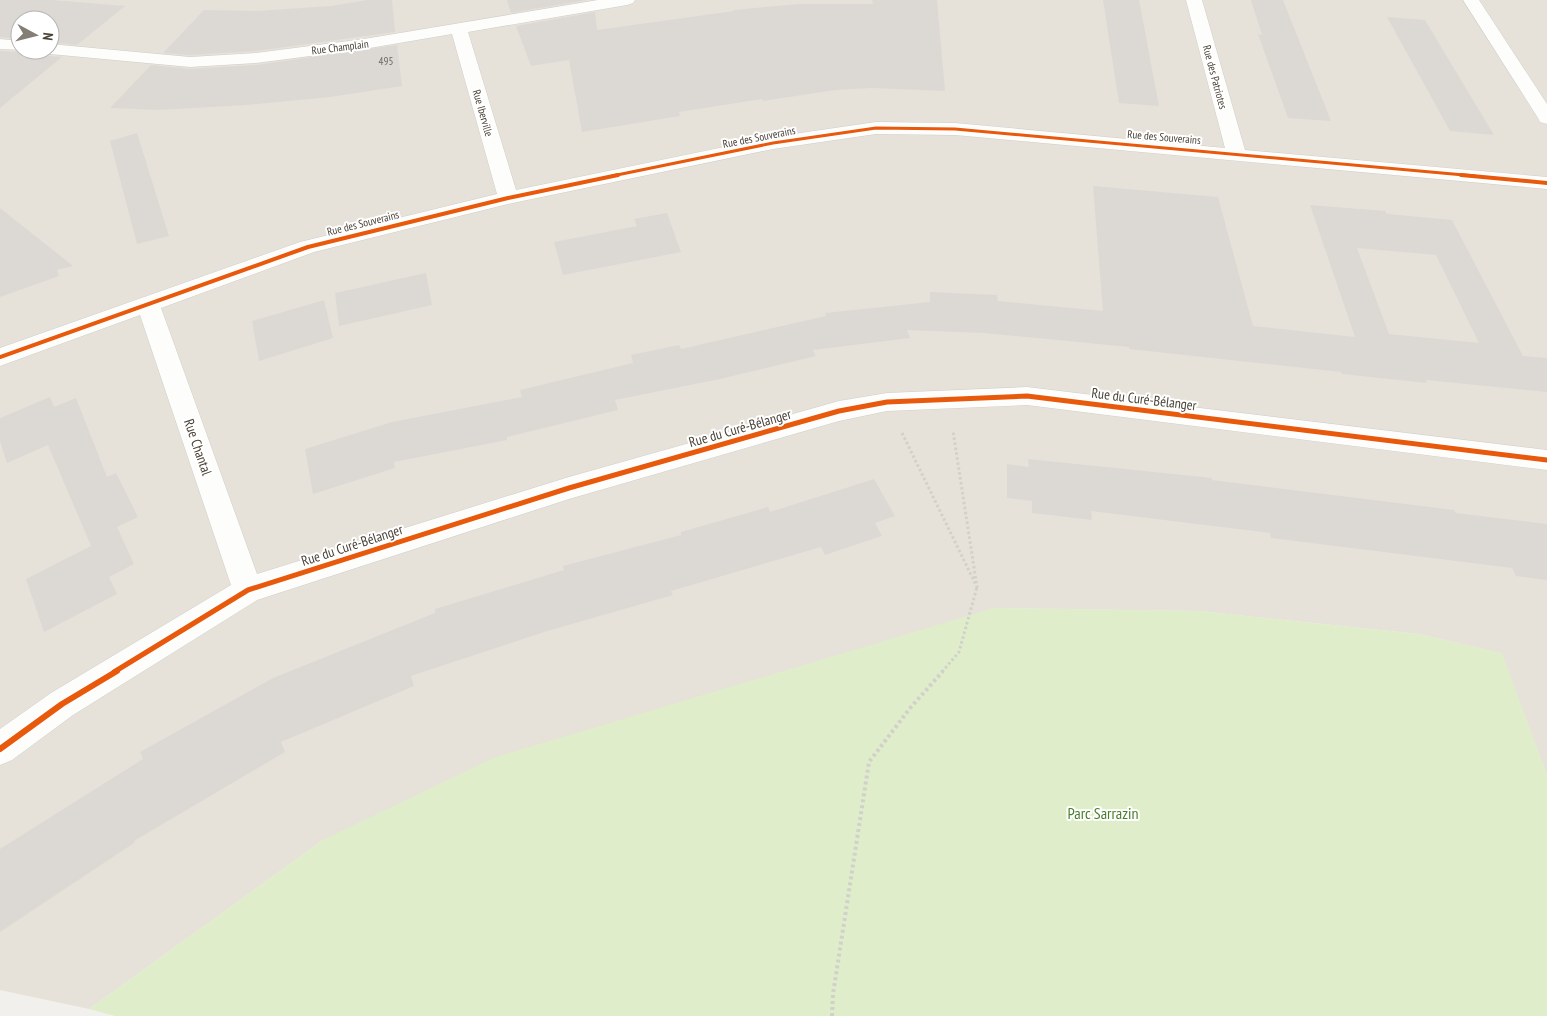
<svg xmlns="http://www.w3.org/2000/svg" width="1547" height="1016" viewBox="0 0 1547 1016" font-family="'PT Sans Narrow',sans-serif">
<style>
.residential{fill:#e6e2d9;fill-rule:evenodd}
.green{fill:#dfedcb}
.building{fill:#dcd9d4;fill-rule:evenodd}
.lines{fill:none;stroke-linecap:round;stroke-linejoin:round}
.minor-casing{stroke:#d0cec9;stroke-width:1}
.path-far1{stroke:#d2d0ca;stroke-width:3;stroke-dasharray:2.5 2.5;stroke-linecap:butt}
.path{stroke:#d2d0ca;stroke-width:4;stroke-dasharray:3 3;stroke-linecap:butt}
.minor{fill:#fdfdfc;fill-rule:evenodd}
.cycleway-far3-casing{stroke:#fff;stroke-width:5}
.cycleway-far2-casing{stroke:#fff;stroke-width:6}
.cycleway-far1-casing{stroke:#fff;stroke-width:8}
.cycleway-casing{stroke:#fff;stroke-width:9}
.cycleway-far3{stroke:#e8590c;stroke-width:3}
.cycleway-far2{stroke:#e8590c;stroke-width:4}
.cycleway-far1{stroke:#e8590c;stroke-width:5}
.cycleway{stroke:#e8590c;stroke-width:6}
.labels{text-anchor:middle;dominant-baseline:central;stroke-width:4;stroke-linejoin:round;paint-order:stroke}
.far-street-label{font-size:11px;fill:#494237;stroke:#fff}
.number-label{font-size:11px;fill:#6e685f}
.street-label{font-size:14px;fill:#494237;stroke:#fff}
.near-park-label{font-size:16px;fill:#477e27;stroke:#fff}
</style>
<rect width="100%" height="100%" fill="#f2f0ec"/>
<path class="residential" d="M0 0H1547V775L1501 653 1419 634 1199 611 994 608 323 840 89 1009 0 990ZM20 20H50V50H20Z"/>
<path class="green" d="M994 608 1199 611 1419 634 1502 653 1547 775V1016H115L89 1009 323 840 493 758Z"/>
<path class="building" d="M0 0H52L125 6 77 45 50 42V20H20V39L0 37Z
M367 0H392L395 32 256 51 190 55 163 53 204 10 257 11 331 6Z
M507 0H587L511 13Z
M872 0H937L945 91 872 88 835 90 763 101 762 99 679 112 680 116 582 132 569 60 531 66 516 26 595 12 597 30 734 11 733 10 799 4H873Z
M1103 0H1139L1159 106 1119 103Z
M1251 0H1283L1331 121 1288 118 1258 34 1262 35Z
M1387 17 1425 20 1494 135 1450 131Z
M397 45 402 86 330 97 246 105 158 110 110 108 151 65 190 69 256 65Z
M26 50H40L49 56 62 57 0 108V51L24 52Z
M137 133 169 236 137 244 110 141Z
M1093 186 1218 197 1253 326 1355 337 1310 205 1385 211 1387 214 1452 220 1523 356 1547 358V392L1426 380 1427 383 1342 374 1341 372 1129 349V347L984 333 907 330 910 338 813 350 816 356 720 379 615 400 618 410 507 437V440L394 462 395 468 313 494 305 449 392 422 522 397 520 390 633 363 631 355 679 345 681 349 826 316 825 313 930 302V292L997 295 998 301 1103 311ZM1357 248 1436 255 1479 343 1389 334Z
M0 208 73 266 57 270 59 276 0 297Z
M667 213 681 252 563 275 554 242 637 226 634 219Z
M426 273 432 305 339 326 335 293Z
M324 300 333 338 259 361 252 321Z
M50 397 54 407 76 398 107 477 116 473 138 517 117 527 134 564 109 577 117 594 44 632 26 579 91 546 48 445 7 463 0 441V418Z
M1028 459 1212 478V480L1454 510 1456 513 1547 524V580L1516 576 1512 568 1271 538 1270 533 1091 511 1092 520 1032 513V501L1007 498V464L1029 467Z
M874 479 895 516 875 523 882 536 825 555 821 547 671 591 673 595 544 632 411 676 414 686 281 742 285 752 134 841V843L0 932V849L143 759 140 752 273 678 435 613V609L564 570 563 566 681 535V532L768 507 770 512Z"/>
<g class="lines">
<g class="minor-casing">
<path id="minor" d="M598 0H635L633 3 627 5 468 32 516 190 773 137 876 122 955 123 1225 148 1186 0H1202L1245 150 1547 177V189L955 135 876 134 773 149 508 204 314 252 161 308 257 574 569 477 839 401 887 393 1027 387 1547 450V470L1027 405 887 411 839 421 569 499 257 600 73 715 12 760 0 765V729L51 693 231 585 140 315 0 366V348L300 242 497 194 452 34 364 49 256 63 190 67 50 54 42 50H50V44L190 57 256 53 364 39Z
M1463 0H1479L1547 104V124L1540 122 1538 118Z
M0 39 20 41V50H24L0 49Z"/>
</g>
<path class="path-far1" d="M902 433 977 587 953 431
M942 672 959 652 977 587"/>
<path class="path" d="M832 1016 833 994 869 762 911 707 943 671"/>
<use href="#minor" class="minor"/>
<g class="cycleway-far3-casing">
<path id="cycleway-far3" d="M612 176 773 143 876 128 955 129 1475 176"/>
</g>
<g class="cycleway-far2-casing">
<path id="cycleway-far2" d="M1461 175 1547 183
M0 357 308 247 508 198 618 175
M1017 396H1030"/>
</g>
<g class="cycleway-far1-casing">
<path id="cycleway-far1" d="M114 672 248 590 569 488 839 411 887 402 1027 396 1547 460"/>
</g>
<g class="cycleway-casing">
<path id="cycleway" d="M0 749 62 704 117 671"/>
</g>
<use href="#cycleway-far3" class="cycleway-far3"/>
<use href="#cycleway-far2" class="cycleway-far2"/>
<use href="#cycleway-far1" class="cycleway-far1"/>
<use href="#cycleway" class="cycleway"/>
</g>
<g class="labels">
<g class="far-street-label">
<text transform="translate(340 47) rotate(-7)">Rue Champlain</text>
<text transform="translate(1215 77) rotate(75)">Rue des Patriotes</text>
<text transform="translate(483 113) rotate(74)">Rue Iberville</text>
<text transform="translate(759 137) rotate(-11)">Rue des Souverains</text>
<text transform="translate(1164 137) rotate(5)">Rue des Souverains</text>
<text transform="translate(363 223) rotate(-14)">Rue des Souverains</text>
</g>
<g class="number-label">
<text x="386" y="61">495</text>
</g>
<g class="street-label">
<text transform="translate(1144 399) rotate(7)">Rue du Curé-Bélanger</text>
<text transform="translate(740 428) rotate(-16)">Rue du Curé-Bélanger</text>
<text transform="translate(198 447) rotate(71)">Rue Chantal</text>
<text transform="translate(352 545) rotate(-18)">Rue du Curé-Bélanger</text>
</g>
<g class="near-park-label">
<text x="1103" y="813">Parc Sarrazin</text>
</g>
</g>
<g transform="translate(35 35) rotate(97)"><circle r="24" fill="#ffffff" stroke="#b6b3af"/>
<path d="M0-4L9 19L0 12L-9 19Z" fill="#847f76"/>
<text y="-8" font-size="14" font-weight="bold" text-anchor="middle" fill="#494237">N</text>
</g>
</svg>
